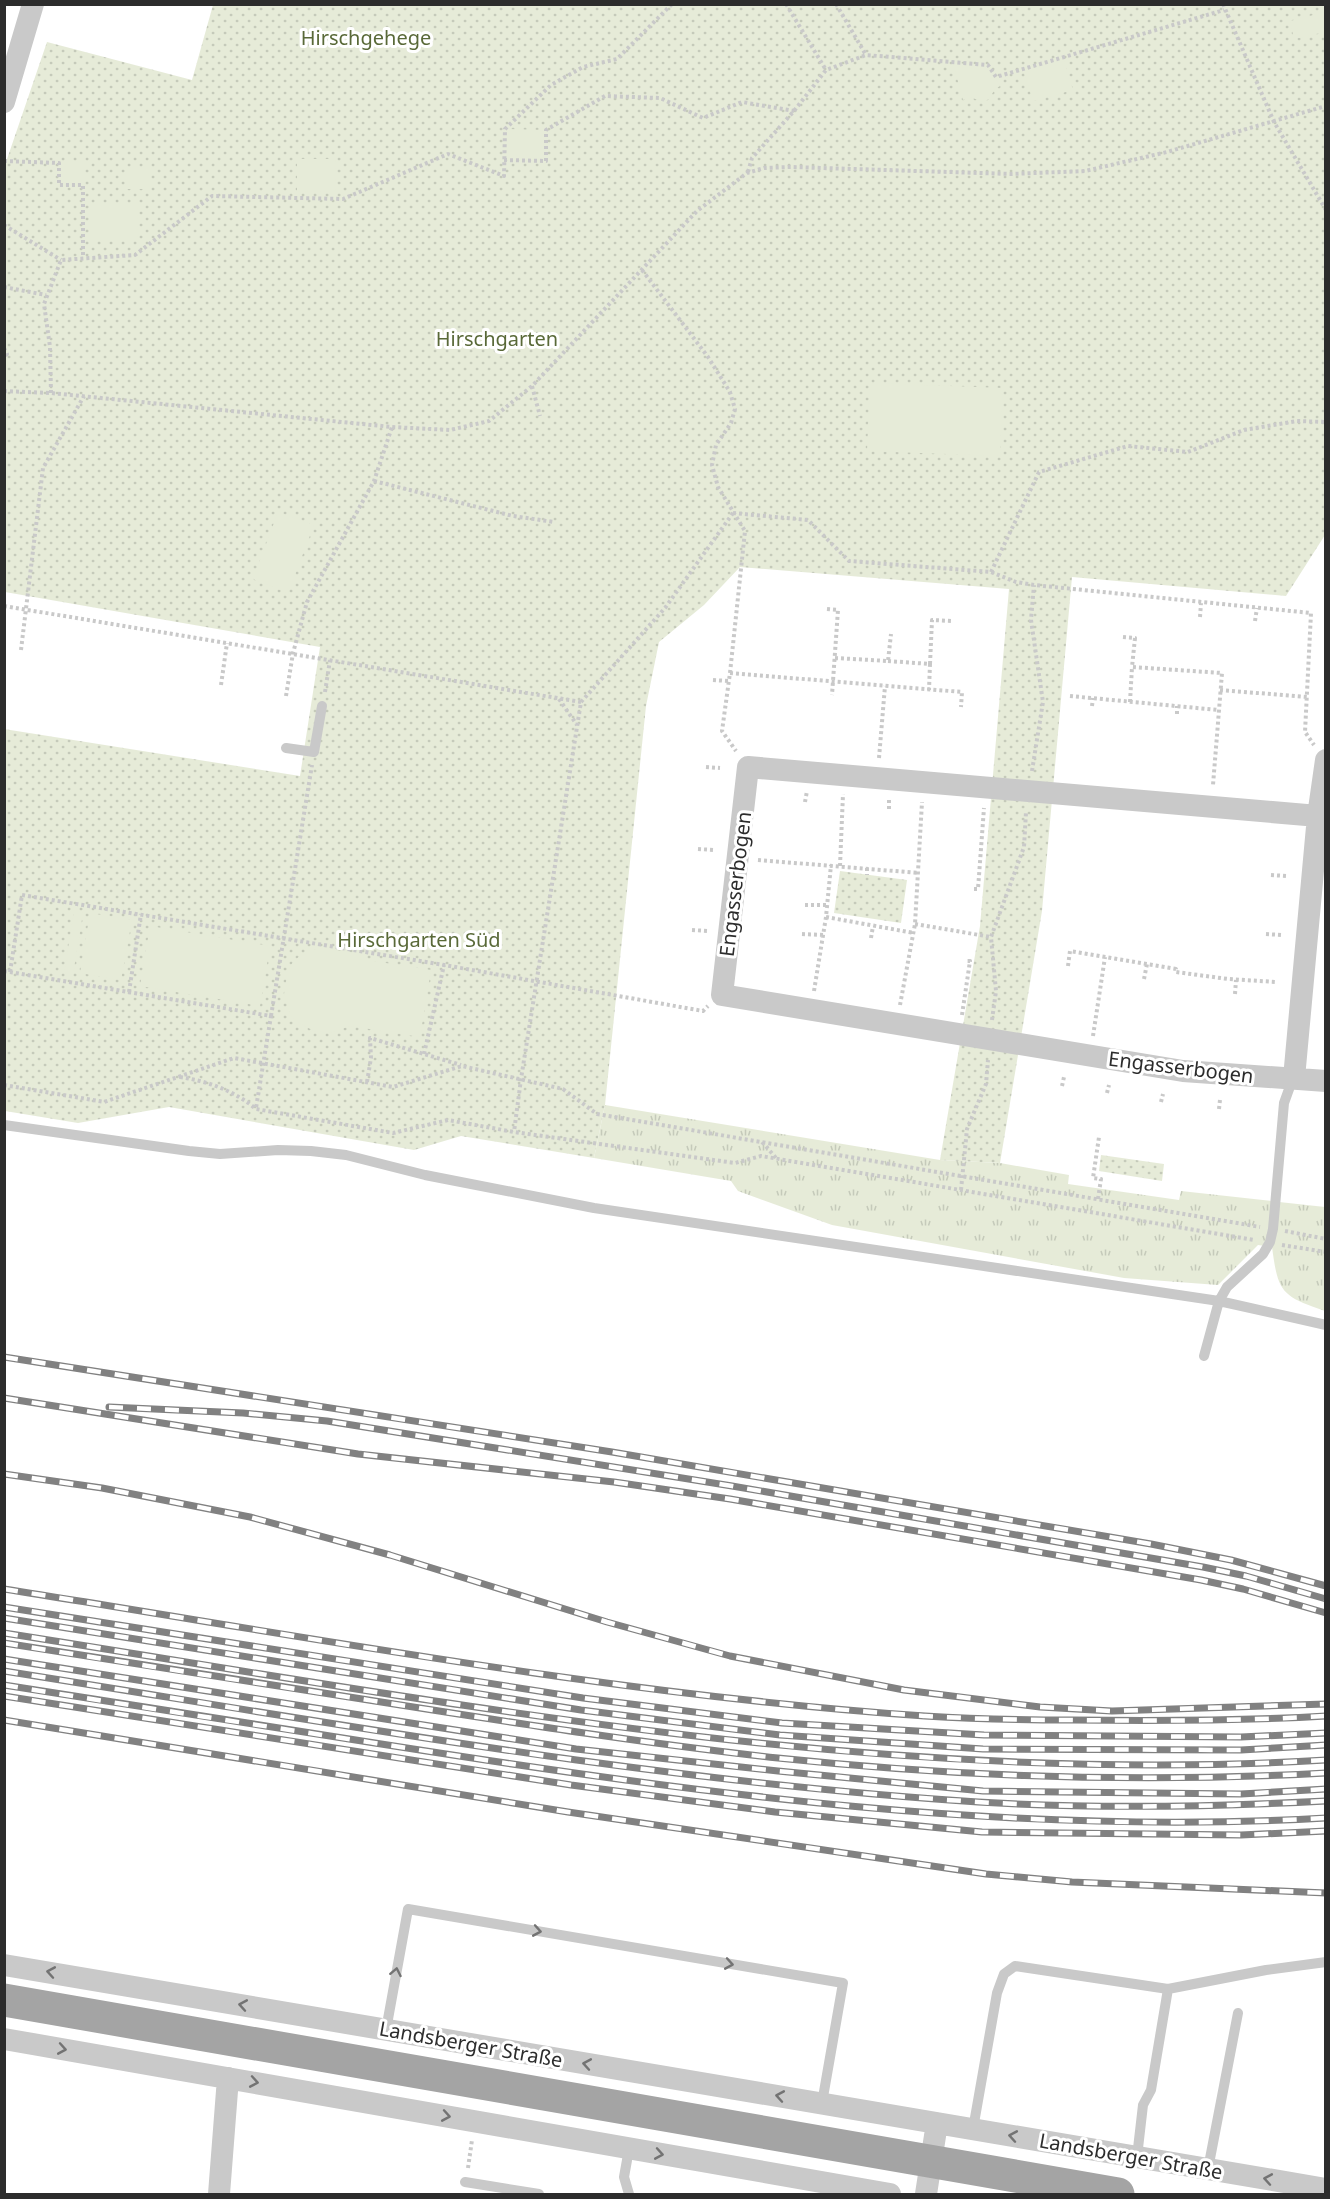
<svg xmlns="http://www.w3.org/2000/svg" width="1330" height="2199" viewBox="0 0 1330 2199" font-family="'Noto Sans',sans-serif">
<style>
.grass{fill:url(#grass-tufts)}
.park{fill:url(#park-dots)}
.pitch{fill:#e6ebd8}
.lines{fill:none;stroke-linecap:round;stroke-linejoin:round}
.path{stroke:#c9c9c9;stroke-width:4;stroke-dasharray:3 3;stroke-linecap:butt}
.service{stroke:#c9c9c9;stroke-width:10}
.minor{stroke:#c9c9c9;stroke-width:22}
.primary{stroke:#a4a4a4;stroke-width:33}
.rail-casing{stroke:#818181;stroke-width:7}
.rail{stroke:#fff;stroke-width:4.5;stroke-dasharray:14;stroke-linecap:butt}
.oneway{stroke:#737373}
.labels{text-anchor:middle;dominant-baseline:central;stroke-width:6;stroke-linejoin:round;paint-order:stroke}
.park-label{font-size:20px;fill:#596938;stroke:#fff}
.street-label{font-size:20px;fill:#2c2c2c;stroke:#fff}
</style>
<defs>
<pattern id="grass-tufts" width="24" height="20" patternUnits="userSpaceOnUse" patternTransform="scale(1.5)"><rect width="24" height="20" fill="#e6ebd8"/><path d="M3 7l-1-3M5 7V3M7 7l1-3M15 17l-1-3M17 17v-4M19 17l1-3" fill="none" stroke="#c5caba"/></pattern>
<pattern id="park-dots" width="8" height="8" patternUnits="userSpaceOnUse" patternTransform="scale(1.5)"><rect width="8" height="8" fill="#e6ebd8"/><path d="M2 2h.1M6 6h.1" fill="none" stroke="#c5caba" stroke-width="1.8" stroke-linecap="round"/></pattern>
</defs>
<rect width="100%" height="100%" fill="#fff"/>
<path class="grass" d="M605 1105 940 1160 1000 1163 1069 1175 1068 1184 1179 1200 1181 1191 1325 1207V1311C1281 1296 1278 1292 1272 1247L1258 1245 1218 1285 1124 1278 832 1225 738 1191 731 1181 594 1158Z"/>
<path class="park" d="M213 5H1325V535L1286 596 1072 577 1042 911 1000 1163 940 1160 980 926 1009 589 740 567 704 605 659 642 646 706 605 1105 594 1158 461 1136 414 1150 169 1107 78 1123 5 1111 4 729 300 776 320 647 5 592V165L47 42 192 80Z
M840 871 907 880 901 923 834 913Z
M1101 1155 1164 1164 1162 1181 1099 1171Z"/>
<path class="pitch" d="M1325 12V32L1294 39 1290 21Z
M1063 56 1073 90 1033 101 1023 69Z
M953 63 988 65 1000 86 995 89 989 99 983 102 970 97 963 100Z
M505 129 546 130V161L504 160Z
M297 159H336L335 192 297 191Z
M59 163H83V185H59Z
M127 167H151V189H127Z
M89 205H137L138 240H89Z
M870 383 1003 388 1000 456 867 451Z
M278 512 314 525 288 593 253 579Z
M74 912 83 913 73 975 64 973Z
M90 913 132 920 121 980 80 973Z
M150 926 270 946 260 1006 140 986Z
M324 948 361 954 360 959 431 970 420 1037 350 1026 330 1033 316 1032 297 1022 290 1014 284 994 288 970 293 962 301 955 310 950Z"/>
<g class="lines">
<path class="path" d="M786 4 826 70
M836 4 866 55
M1223 4 1274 122 1326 210
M504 160 546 161V130L605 96 660 98 703 118 742 102 794 111
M4 161 59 163V185H83V258
M748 172 752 158 794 111 826 70 866 55 988 65 996 77 1224 10
M4 225 61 260
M642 270 708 357 730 392 735 409 731 423 716 445 712 465 718 487 745 531 730 673 722 731 736 751
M4 287 46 295
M4 348 7 354 4 357
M532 386 540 416
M4 391 51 393 392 427 450 430 489 421 532 386 697 211 747 173 764 168 791 167 1012 174 1085 171 1167 152 1326 106
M51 393 50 347 44 304 61 260 135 255 212 196 343 199 448 154 504 176 505 129 551 85 583 67 617 59 672 4
M374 481 513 516 554 522
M733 513 808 520 849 561 991 572 1016 582 1034 585 1311 613 1305 732 1314 745
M991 572 1039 472 1128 446 1188 452 1244 430 1297 421 1326 422
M4 606 581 702 521 1079 514 1132
M827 609 838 610 832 695
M1200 617 1201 603
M1255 621 1257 608
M1123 637 1135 638 1132 667
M21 650 43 468 84 396
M835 658 888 661 891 634
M888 661 930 664 929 690
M930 664 932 620 952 621
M730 673 962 692 961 707
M713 680 728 681
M221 685 227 643
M1220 690 1307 697
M325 692 330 660
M286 696 293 653 307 602 374 481 392 427
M1070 696 1218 710
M559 699 577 725
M581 702 665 608 733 513
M1130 702 1132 667 1222 673 1213 785
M1092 706 1093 698
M1177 714V706
M879 758 885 686
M706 767 720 768
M1032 771 1043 702 1031 620 1034 585
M805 802 807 791
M889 809V798
M698 849 714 850
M758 860 919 873
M840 866 843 794
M867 868V875
M1271 875 1286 876
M974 889H978L984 808
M805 905H827
M826 917 914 933
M915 924 991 937
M692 930 708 931
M802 934 823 935
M1266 934 1281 935
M871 938 873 926
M1068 966 1070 951 1176 969V972L1228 979 1276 982
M4 971 271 1016 256 1108
M10 972 22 895 444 965 703 1011 708 1006
M1144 979 1147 964
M814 991 826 917 831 865
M129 992 141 914
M1235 994 1236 980
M900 1005 915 924 922 802
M962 1015 970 961H965
M271 1016 312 765
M992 1020 996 991 991 937 1024 847 1026 812
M1093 1036 1105 957
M424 1054 444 965
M180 1077C207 1081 235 1091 256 1109L393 1133 448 1120 514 1132 735 1163 761 1156 1254 1240
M367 1082 371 1058 370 1038 461 1065
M4 1085 104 1102 234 1058 393 1087 462 1066 563 1089 597 1114 1260 1227
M1062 1086 1064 1077
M1107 1093 1109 1085
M1161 1102 1163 1094
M1219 1109 1220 1100
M762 1142 777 1159
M961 1190 967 1129 986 1084 988 1060
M1098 1199 1101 1179 1093 1178 1099 1137
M1285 1231 1326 1239
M1282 1245 1326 1252
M468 2168 472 2140"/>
<path class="service" d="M286 748 314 752 322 706
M4 1125 189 1151 220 1154 278 1150 311 1151 346 1155 425 1175 594 1208 1219 1301 1326 1325
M1204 1356 1219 1301 1227 1287 1263 1254 1270 1242 1273 1229 1284 1103 1293 1078
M386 2030 408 1909 843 1983 822 2103
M973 2129 997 1993 1004 1974 1015 1966 1168 1989
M1137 2157 1143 2105 1151 2090 1168 1989 1266 1970 1326 1962
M1208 2169 1238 2013
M465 2182 539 2194
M629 2194 624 2177 629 2149"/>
<path class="minor" d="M4 102 33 4
M1318 816 748 767 722 995 1183 1071 1326 1081
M1294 1078 1318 816 1326 760
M4 1965 1326 2189
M4 2039 890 2194
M219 2194 228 2078
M926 2194 937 2123"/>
<path class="primary" d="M4 2000 1118 2194"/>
<g class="rail-casing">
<path id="rail" d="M4 1357 612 1452 1151 1544 1231 1560 1326 1586
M4 1398 358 1454 614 1482 730 1499 1201 1580 1243 1589 1326 1613
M109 1407 243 1413 327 1421 732 1486 1203 1567 1246 1576 1326 1599
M4 1474 102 1488 250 1517 390 1555 607 1622 730 1656 904 1690 1040 1707 1112 1711 1326 1704
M4 1589C310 1637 616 1695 925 1716 974 1719 1023 1720 1072 1720 1156 1721 1241 1721 1326 1716
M4 1607 583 1698 782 1723 984 1735 1241 1737 1326 1733
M4 1618 581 1710 780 1735 983 1749 1241 1750 1326 1745
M4 1633C441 1701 882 1787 1326 1760
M4 1643C134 1664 264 1684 394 1704 522 1724 650 1744 778 1758 959 1777 1144 1783 1326 1773
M4 1659 576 1749 778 1771 983 1791 1241 1794 1326 1789
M4 1671C328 1722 651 1781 978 1802 1093 1809 1210 1807 1326 1801
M4 1685C134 1706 264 1726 394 1746 702 1794 1013 1836 1326 1818
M4 1696 571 1785 775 1812 982 1832 1241 1835 1326 1831
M4 1720 568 1812 986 1874 1072 1882 1326 1893"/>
</g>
<use href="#rail" class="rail"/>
</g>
<defs><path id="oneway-chevron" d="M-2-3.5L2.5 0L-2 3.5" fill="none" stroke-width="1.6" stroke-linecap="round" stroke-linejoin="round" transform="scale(1.5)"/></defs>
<g class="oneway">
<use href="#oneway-chevron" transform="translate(537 1931) rotate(10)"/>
<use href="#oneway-chevron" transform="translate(729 1964) rotate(10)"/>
<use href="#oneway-chevron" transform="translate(51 1972) rotate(-170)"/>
<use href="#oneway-chevron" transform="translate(396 1972) rotate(-79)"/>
<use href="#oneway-chevron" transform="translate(243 2005) rotate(-170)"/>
<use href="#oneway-chevron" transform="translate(62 2049) rotate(10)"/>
<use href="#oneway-chevron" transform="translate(587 2064) rotate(-170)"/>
<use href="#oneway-chevron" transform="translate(254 2082) rotate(10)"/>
<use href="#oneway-chevron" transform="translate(780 2096) rotate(-170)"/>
<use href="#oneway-chevron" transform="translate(446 2116) rotate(10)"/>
<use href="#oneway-chevron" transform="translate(1013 2136) rotate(-170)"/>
<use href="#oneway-chevron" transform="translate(659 2154) rotate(10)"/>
<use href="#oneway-chevron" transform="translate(1268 2179) rotate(-170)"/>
</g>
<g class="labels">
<g class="park-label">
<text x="366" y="37">Hirschgehege</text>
<text x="497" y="338">Hirschgarten</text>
<text x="419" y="939">Hirschgarten Süd</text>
</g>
<g class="street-label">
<text transform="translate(735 884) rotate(-83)">Engasserbogen</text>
<text transform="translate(1181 1067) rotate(7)">Engasserbogen</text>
<text transform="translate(471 2044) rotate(10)">Landsberger Straße</text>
<text transform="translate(1131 2156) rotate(10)">Landsberger Straße</text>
</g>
</g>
<rect width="1330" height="2199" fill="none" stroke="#2c2c2c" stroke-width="12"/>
</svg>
